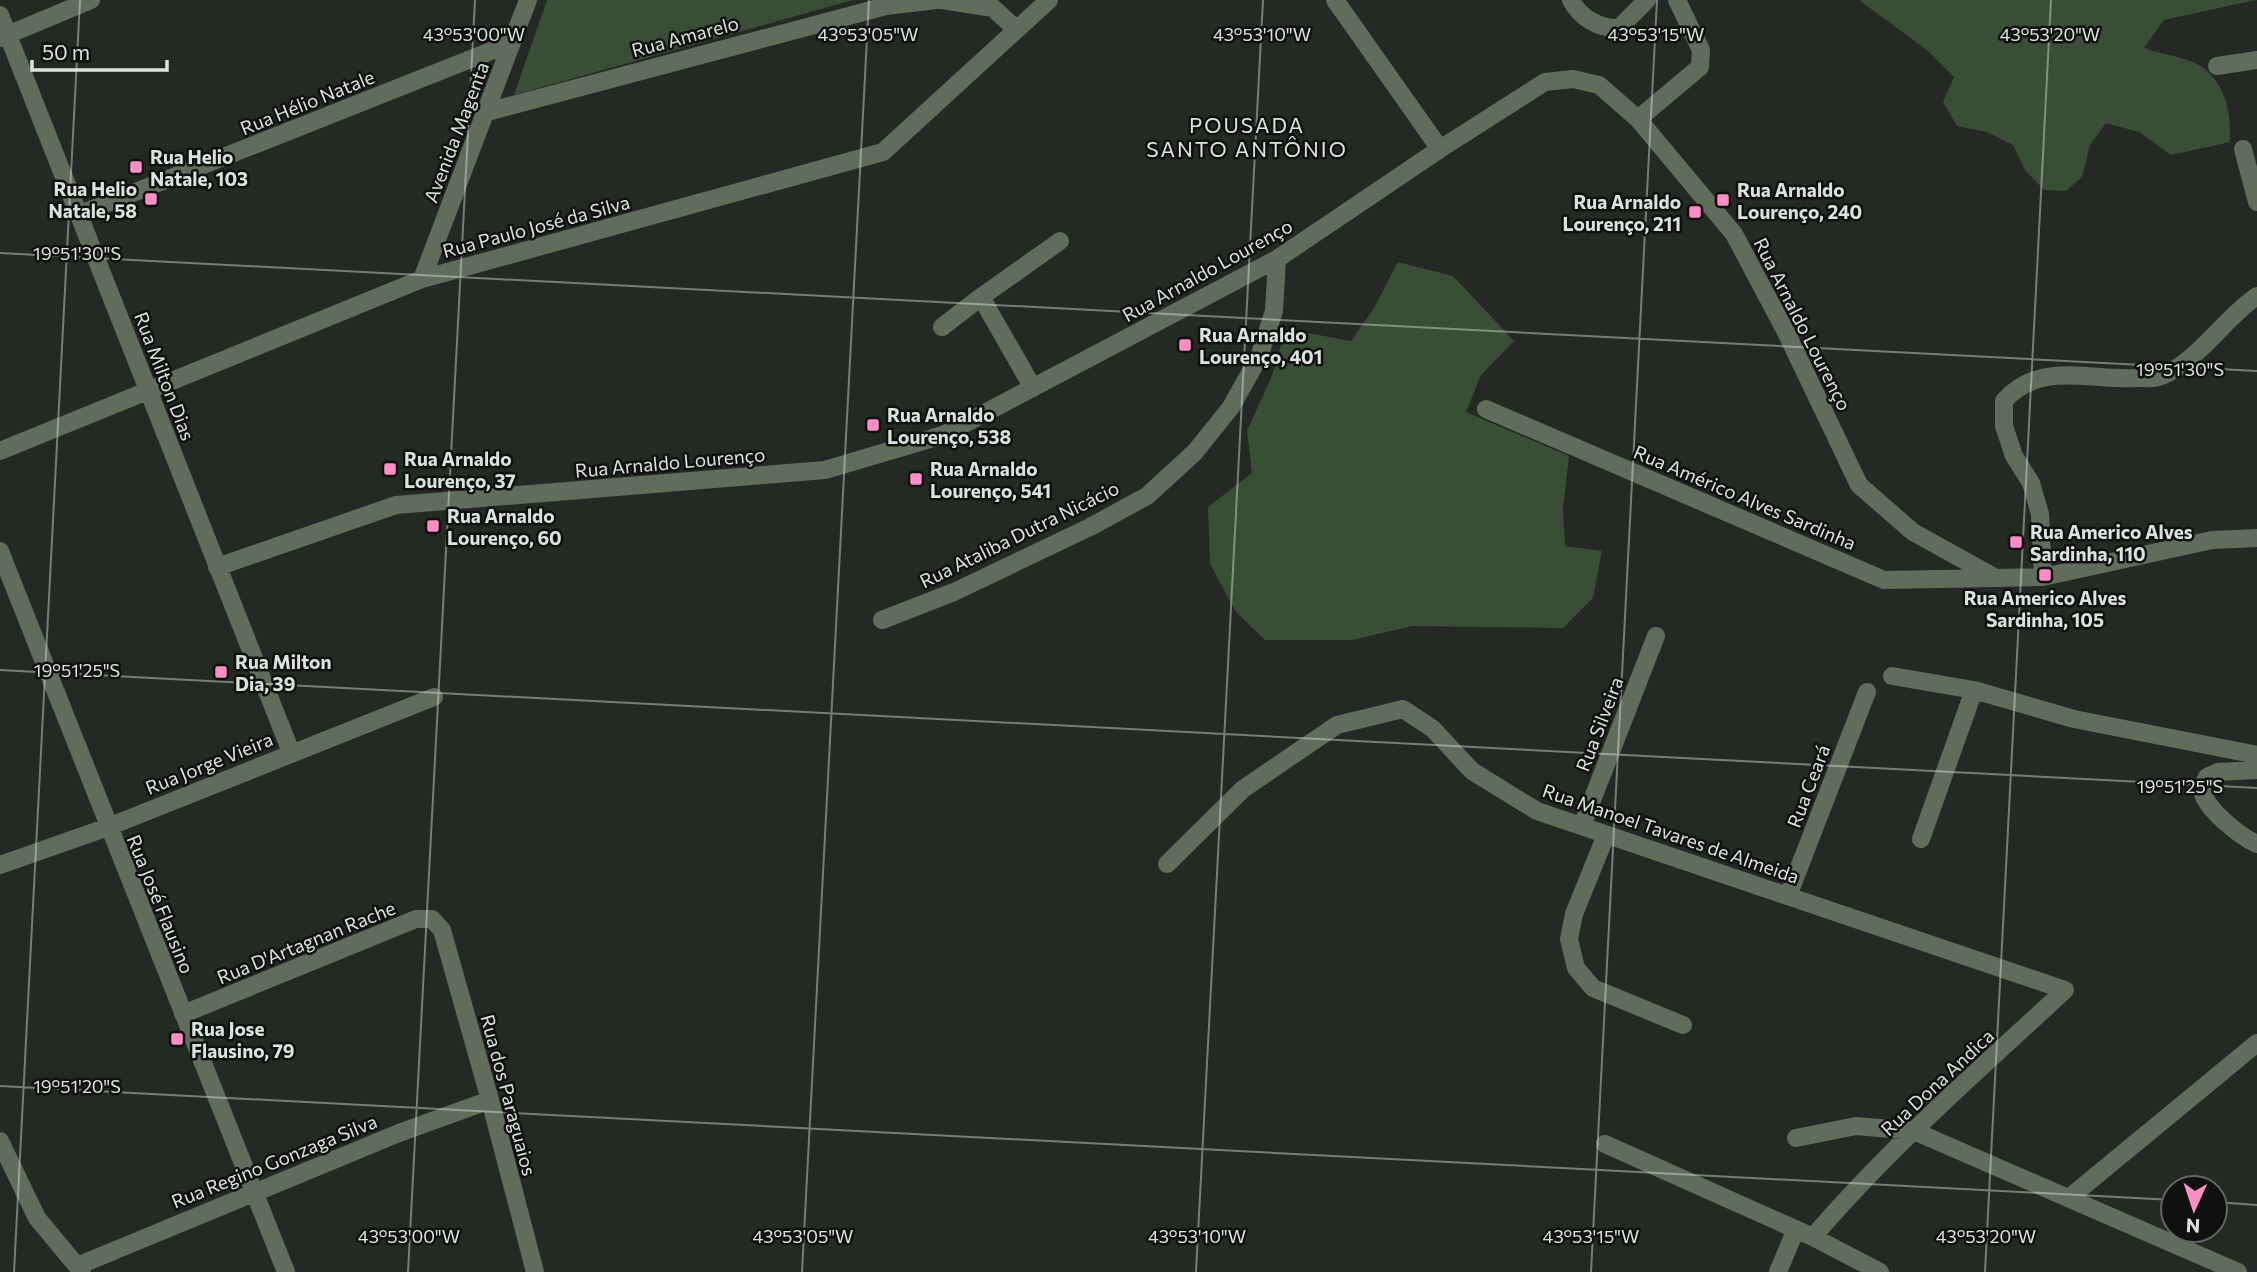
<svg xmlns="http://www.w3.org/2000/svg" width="2257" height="1272" viewBox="0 0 2257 1272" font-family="Commissioner,sans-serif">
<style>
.green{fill:#3a4d36}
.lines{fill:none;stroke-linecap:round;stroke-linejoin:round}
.minor{stroke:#606d5d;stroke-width:18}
.ticks{fill:none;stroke:#dee2de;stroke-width:2;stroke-opacity:0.45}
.poi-dot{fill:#fb8fc5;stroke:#0f110f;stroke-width:2.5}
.labels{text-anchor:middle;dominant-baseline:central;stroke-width:5;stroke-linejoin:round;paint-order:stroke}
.street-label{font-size:19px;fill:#dee2de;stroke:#0f110f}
.poi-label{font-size:19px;font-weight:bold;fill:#dee2de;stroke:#0f110f;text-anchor:start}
.neighbourhood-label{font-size:21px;letter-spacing:2px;fill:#dee2de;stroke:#0f110f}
.ticks-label{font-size:18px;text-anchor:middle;fill:#dee2de;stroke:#0f110f;stroke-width:5;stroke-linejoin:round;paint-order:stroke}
</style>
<rect width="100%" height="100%" fill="#252923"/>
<path class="green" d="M547 0H853L514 95Z
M1859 0H2256L2164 20 2144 48C2160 54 2188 57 2202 67 2227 86 2231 113 2230 142L2171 155 2139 132 2106 123 2090 145 2082 177 2066 191 2044 190 2025 170 2013 145 1987 132 1957 126 1943 102 1954 77 1928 51Z
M1398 262 1453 276 1514 341 1481 375 1466 412 1569 456 1563 508 1565 546 1602 551 1593 598 1563 628 1412 626 1352 640H1265L1236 612 1210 564 1208 507 1252 473 1247 431 1271 378 1286 329 1351 341 1374 308Z"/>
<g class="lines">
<path class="minor" d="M942 0 993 8 1016 29
M1335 0 1440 149
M1571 0C1580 18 1600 29 1619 28L1647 0
M0 15 291 752
M0 38 91 0
M2217 66 2257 60
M487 112 886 6 936 0
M1638 119 1700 67 1701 50 1677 0
M2243 149 2257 202
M80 214 511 43
M422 279 528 0
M942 327 981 297
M1033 388 981 297 1060 241
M1486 409 1884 580 1996 578
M0 451 422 279 883 152 1049 0
M0 551 286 1272
M217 567 396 505 825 470 943 435 1277 259 1440 149 1545 82 1573 79 1599 85 1638 119 1734 234 1786 332 1859 485 1913 532 1996 578 2043 577 2212 540 2257 538
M2043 577 2040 514 2031 483 2014 456 2004 426V401C2040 360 2090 381 2136 378 2143 378 2151 379 2158 377 2195 366 2224 318 2257 296
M882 620 954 592 1090 527 1147 496 1195 452 1231 407 1259 357 1274 311 1277 259
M1892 676 1974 690 2074 719 2257 755
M2257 770 2218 772 2207 777C2205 781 2203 784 2202 788 2201 806 2241 837 2257 844
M1582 826 1656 636
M1606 835 1574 914 1569 939 1576 968 1593 988 1683 1025
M1921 839 1974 690
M1167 864 1243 789 1337 725 1403 709 1433 729 1472 771 1537 811 2065 990C1979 1070 1889 1148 1813 1237L1605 1144
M0 865 108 827 434 697
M1788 896 1867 692
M183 1014 416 919H432L442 930 490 1100 535 1272
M1796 1138 1856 1126 1914 1131 2238 1272
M0 1141 37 1218 82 1272
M2069 1198 2257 1043
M1813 1237 1880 1272
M77 1266 399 1133 490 1100
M1778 1272 1796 1229"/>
</g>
<path class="ticks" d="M0 253 2257 371M0 670 2257 788M0 1086 2173 1200M2215 1202 2257 1205M14 1272 80 0M408 1272 475 0M802 1272 869 0M1196 1272 1263 0M1591 1272 1657 0M1985 1272 2051 0"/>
<g class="poi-dot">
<rect x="129" y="160" width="14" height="14" rx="3.5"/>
<rect x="144" y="192" width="14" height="14" rx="3.5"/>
<rect x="1716" y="193" width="14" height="14" rx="3.5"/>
<rect x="1688" y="205" width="14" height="14" rx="3.5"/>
<rect x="1178" y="338" width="14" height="14" rx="3.5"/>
<rect x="866" y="418" width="14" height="14" rx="3.5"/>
<rect x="383" y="462" width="14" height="14" rx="3.5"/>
<rect x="909" y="472" width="14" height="14" rx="3.5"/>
<rect x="426" y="519" width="14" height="14" rx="3.5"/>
<rect x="2009" y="535" width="14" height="14" rx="3.5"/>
<rect x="2038" y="568" width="14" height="14" rx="3.5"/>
<rect x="214" y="665" width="14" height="14" rx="3.5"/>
<rect x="170" y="1032" width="14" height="14" rx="3.5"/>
</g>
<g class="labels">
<g class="street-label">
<text transform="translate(685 36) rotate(-15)">Rua Amarelo</text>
<text transform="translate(307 102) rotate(-22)">Rua Hélio Natale</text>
<text transform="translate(456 132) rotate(-69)">Avenida Magenta</text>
<text transform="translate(536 226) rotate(-15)">Rua Paulo José da Silva</text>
<text transform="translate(1207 270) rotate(-29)">Rua Arnaldo Lourenço</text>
<text transform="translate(1803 324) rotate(63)">Rua Arnaldo Lourenço</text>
<text transform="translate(165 376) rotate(69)">Rua Milton Dias</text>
<text transform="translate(670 462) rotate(-5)">Rua Arnaldo Lourenço</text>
<text transform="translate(1745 497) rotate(23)">Rua Américo Alves Sardinha</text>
<text transform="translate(1019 534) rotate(-26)">Rua Ataliba Dutra Nicácio</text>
<text transform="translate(1599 724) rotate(-69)">Rua Silveira</text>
<text transform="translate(209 763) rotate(-22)">Rua Jorge Vieira</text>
<text transform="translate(1808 786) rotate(-69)">Rua Ceará</text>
<text transform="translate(1671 833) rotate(19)">Rua Manoel Tavares de Almeida</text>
<text transform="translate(161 904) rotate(68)">Rua José Flausino</text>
<text transform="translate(306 942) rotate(-22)">Rua D'Artagnan Rache</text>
<text transform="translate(1937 1082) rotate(-43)">Rua Dona Andica</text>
<text transform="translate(509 1095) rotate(75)">Rua dos Paraguaios</text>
<text transform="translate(274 1161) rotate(-22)">Rua Regino Gonzaga Silva</text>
</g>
<g class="poi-label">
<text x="150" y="156">Rua Helio<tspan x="150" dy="22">Natale, 103</tspan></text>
<text x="137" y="188" text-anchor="end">Rua Helio<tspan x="137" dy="22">Natale, 58</tspan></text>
<text x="1737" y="189">Rua Arnaldo<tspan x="1737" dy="22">Lourenço, 240</tspan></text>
<text x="1681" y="201" text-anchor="end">Rua Arnaldo<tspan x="1681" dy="22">Lourenço, 211</tspan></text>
<text x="1199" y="334">Rua Arnaldo<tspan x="1199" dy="22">Lourenço, 401</tspan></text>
<text x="887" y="414">Rua Arnaldo<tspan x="887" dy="22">Lourenço, 538</tspan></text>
<text x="404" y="458">Rua Arnaldo<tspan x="404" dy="22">Lourenço, 37</tspan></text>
<text x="930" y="468">Rua Arnaldo<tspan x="930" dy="22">Lourenço, 541</tspan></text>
<text x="447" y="515">Rua Arnaldo<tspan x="447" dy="22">Lourenço, 60</tspan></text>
<text x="2030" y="531">Rua Americo Alves<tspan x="2030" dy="22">Sardinha, 110</tspan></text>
<text x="2045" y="597" text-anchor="middle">Rua Americo Alves<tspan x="2045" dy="22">Sardinha, 105</tspan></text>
<text x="235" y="661">Rua Milton<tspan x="235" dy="22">Dia, 39</tspan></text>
<text x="191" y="1028">Rua Jose<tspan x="191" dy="22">Flausino, 79</tspan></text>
</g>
<g class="neighbourhood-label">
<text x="1247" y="124">POUSADA<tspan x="1247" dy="24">SANTO ANTÔNIO</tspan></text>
</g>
</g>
<g class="ticks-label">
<text x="474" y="41">43°53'00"W</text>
<text x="868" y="41">43°53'05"W</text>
<text x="1262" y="41">43°53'10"W</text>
<text x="1656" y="41">43°53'15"W</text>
<text x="2050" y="41">43°53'20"W</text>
<text x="77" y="260">19°51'30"S</text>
<text x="2180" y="376">19°51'30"S</text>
<text x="77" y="677">19°51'25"S</text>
<text x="2180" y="793">19°51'25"S</text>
<text x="77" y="1093">19°51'20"S</text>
<text x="409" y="1243">43°53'00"W</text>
<text x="803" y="1243">43°53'05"W</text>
<text x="1197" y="1243">43°53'10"W</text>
<text x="1591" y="1243">43°53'15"W</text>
<text x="1986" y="1243">43°53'20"W</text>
</g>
<g transform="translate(2194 1209) rotate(183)"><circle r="33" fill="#0f110f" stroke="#626562" stroke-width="2"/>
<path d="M0-5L12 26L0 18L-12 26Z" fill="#fb8fc5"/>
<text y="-10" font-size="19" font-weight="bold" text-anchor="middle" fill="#dee2de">N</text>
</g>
<path d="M32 60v10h135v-10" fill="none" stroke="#dee2de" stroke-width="3.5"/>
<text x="42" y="60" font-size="21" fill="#dee2de" stroke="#0f110f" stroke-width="5" paint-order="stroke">50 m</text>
</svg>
